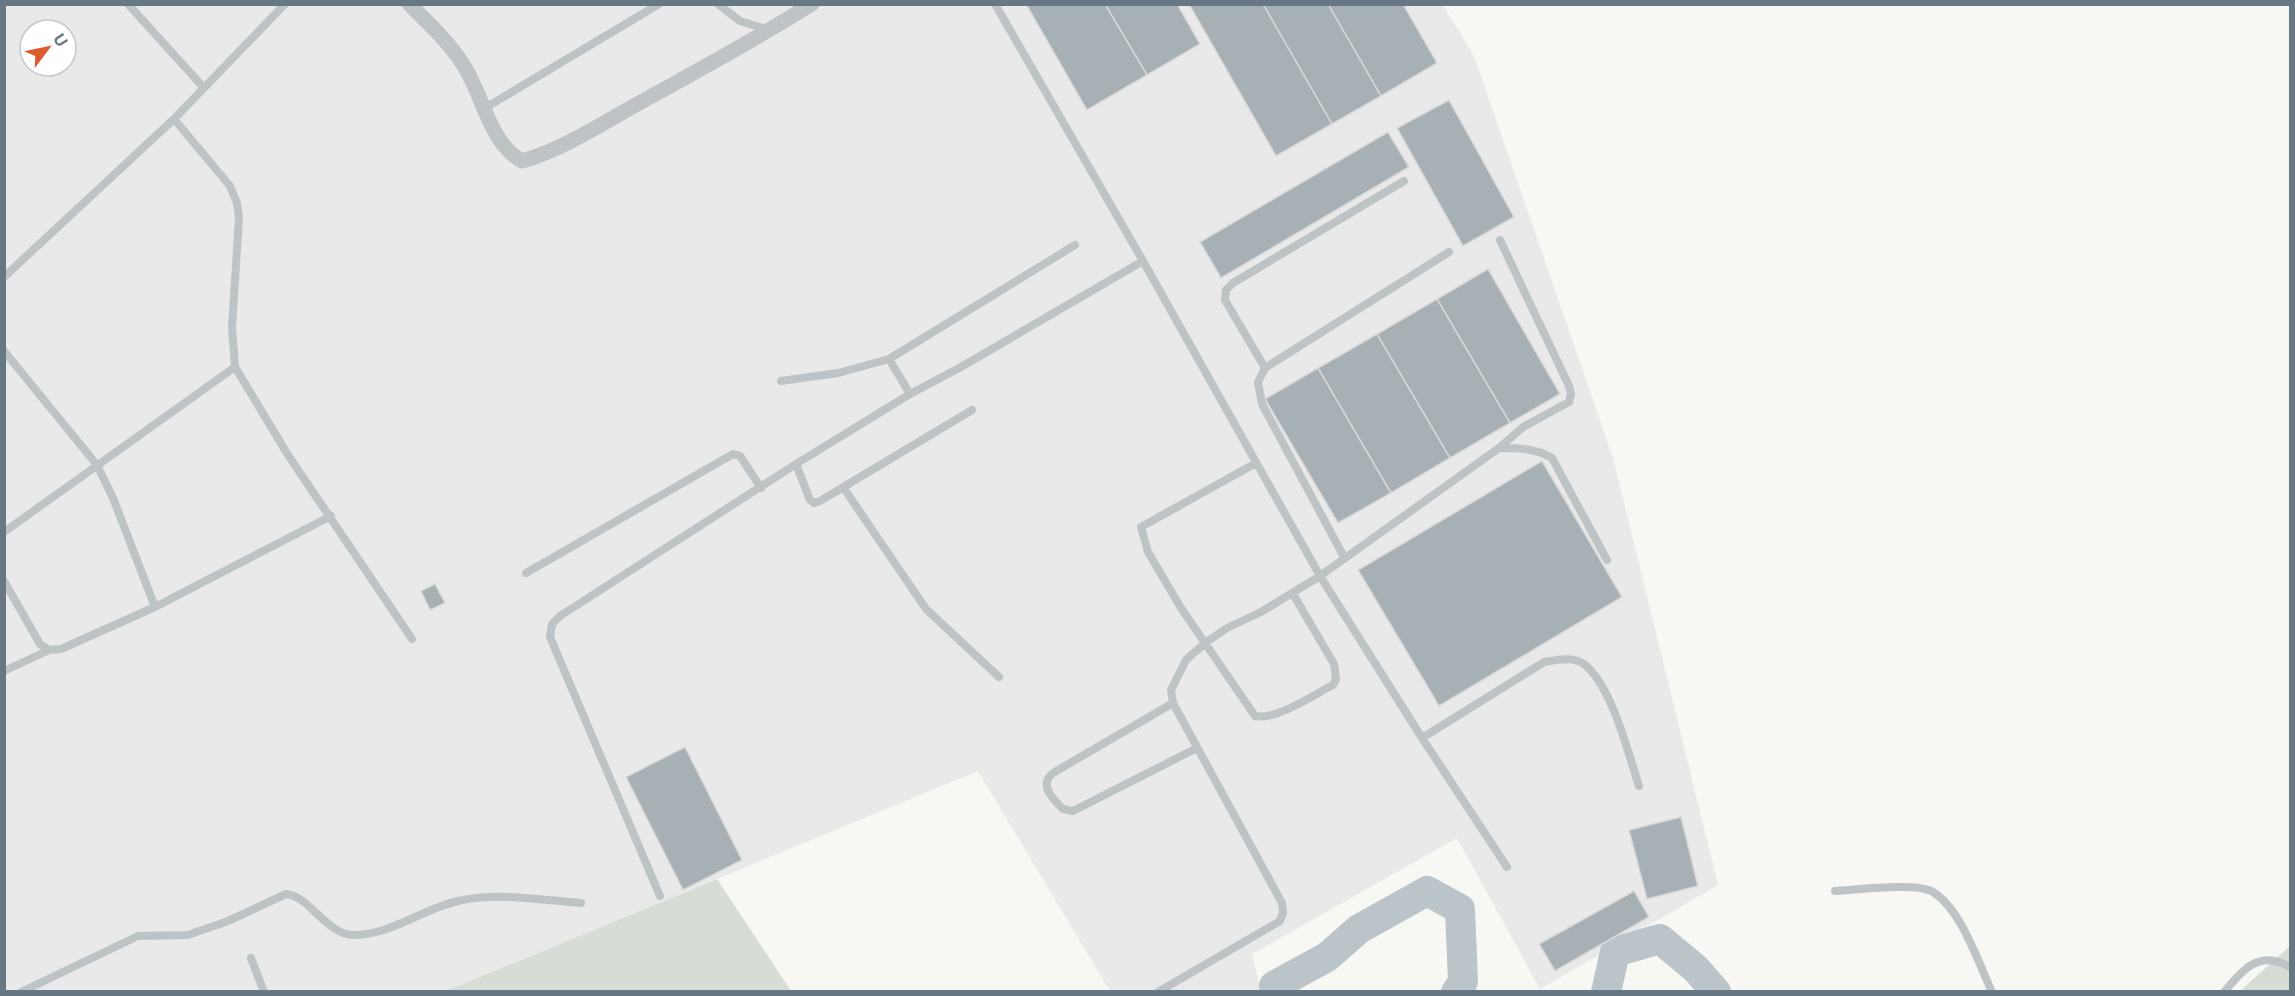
<svg xmlns="http://www.w3.org/2000/svg" width="2295" height="996" viewBox="0 0 2295 996" font-family="Inter,sans-serif">
<style>
.built{fill:#e8e9e8;fill-rule:evenodd}
.green{fill:#d7dcd4}
.lines{fill:none;stroke-linecap:round;stroke-linejoin:round}
.river{stroke:#bac4c9;stroke-width:30}
.building{fill:#a7b0b5;stroke:#d9d9d7;stroke-width:1.5}
.lane{stroke:#bec3c6;stroke-width:8}
.street{stroke:#bec3c6;stroke-width:15}
</style>
<rect width="100%" height="100%" fill="#f7f7f4"/>
<path class="built" d="M5 5H1443L1474 56 1613 458 1718 885 1540 989 1457 838 1252 954 1261 991H1110L978 771 446 991 5 992ZM30 30H66V66H30Z"/>
<path class="green" d="M717 879 791 991H446Z
M2290 946V991L2239 992Z"/>
<g class="lines">
<path class="river" d="M1277 992 1274 986 1327 957 1359 929 1427 891 1460 909 1463 982 1456 992
M1606 992 1615 952 1660 939 1696 969 1716 992"/>
</g>
<path class="building" d="M1026 4H1105L1147 75 1087 110Z
M1105 4H1177L1200 44 1147 75Z
M1189 4H1263L1332 124 1276 156Z
M1263 4H1328L1381 96 1332 124Z
M1328 4H1403L1437 63 1381 96Z
M1449 100 1514 217 1463 246 1397 128Z
M1388 132 1409 167 1221 278 1200 242Z
M1488 269 1560 394 1510 423 1437 299Z
M1437 299 1510 423 1450 458 1377 334Z
M1377 334 1450 458 1391 493 1318 368Z
M1318 368 1391 493 1338 523 1265 399Z
M1542 461 1622 597 1439 706 1358 570Z
M435 584 445 603 430 610 421 591Z
M685 747 742 860 683 890 626 777Z
M1681 817 1698 886 1647 899 1629 830Z
M1634 891 1649 917 1555 971 1539 944Z"/>
<g class="lines">
<path class="lane" d="M128 4 204 88
M718 4 740 21 766 29
M995 4 1143 261 1320 576 1422 738 1507 867
M485 108 659 4
M174 119 230 186 237 203 239 218 232 327 235 367 288 455 412 639
M4 277 174 119 285 4
M4 351 97 465 113 498 155 607
M889 359 910 394
M1265 368 1225 300 1226 290 1233 283 1404 181
M781 381 838 373 889 359 1075 245
M1499 448C1518 448 1535 448 1552 458L1607 560
M1256 463 1141 527 1148 552 1181 608 1255 716C1275 721 1315 694 1333 685L1336 679 1334 664 1293 594
M796 464 810 500 814 503 820 501 972 410
M843 487 926 609 999 677
M4 532 235 367
M1344 557 1262 404 1258 382 1265 368 1449 252
M526 573 733 454 740 456 761 488
M4 581 40 644 49 650 61 649 155 607 331 516
M4 671 49 650
M1173 703 1053 773C1038 785 1053 799 1063 809L1073 811 1197 748
M1422 738 1544 662C1557 660 1573 656 1584 664 1612 686 1628 753 1639 786
M1835 891C1856 890 1917 882 1933 892 1961 909 1978 962 1992 992
M660 896 550 637 552 624 560 616 796 464 910 394 961 367 1143 261
M251 958 264 992
M21 992 138 936 188 935 228 921 286 894C310 896 327 936 355 935 392 934 423 909 458 901 498 892 541 900 581 903
M1158 992 1280 921 1283 913 1282 903 1173 703 1171 690 1186 660 1205 643 1227 628 1261 612 1320 576 1499 448 1523 427 1569 402 1571 394 1569 386 1500 240
M2224 992C2244 969 2259 949 2290 967"/>
<path class="street" d="M409 4C428 23 447 40 462 63 483 93 488 142 522 161 564 149 603 123 641 102 699 70 756 39 812 4"/>
</g>
<rect width="2295" height="996" fill="none" stroke="#677784" stroke-width="12"/>
<g transform="translate(48 48) rotate(58)"><circle r="28" fill="#ffffff" stroke="#c2c9ce" stroke-width="1.5"/>
<path d="M0-4.5L10 22L0 15L-10 22Z" fill="#dd5a2e"/>
<text y="-9" font-size="16" font-weight="bold" text-anchor="middle" fill="#677784">U</text>
</g>
</svg>
